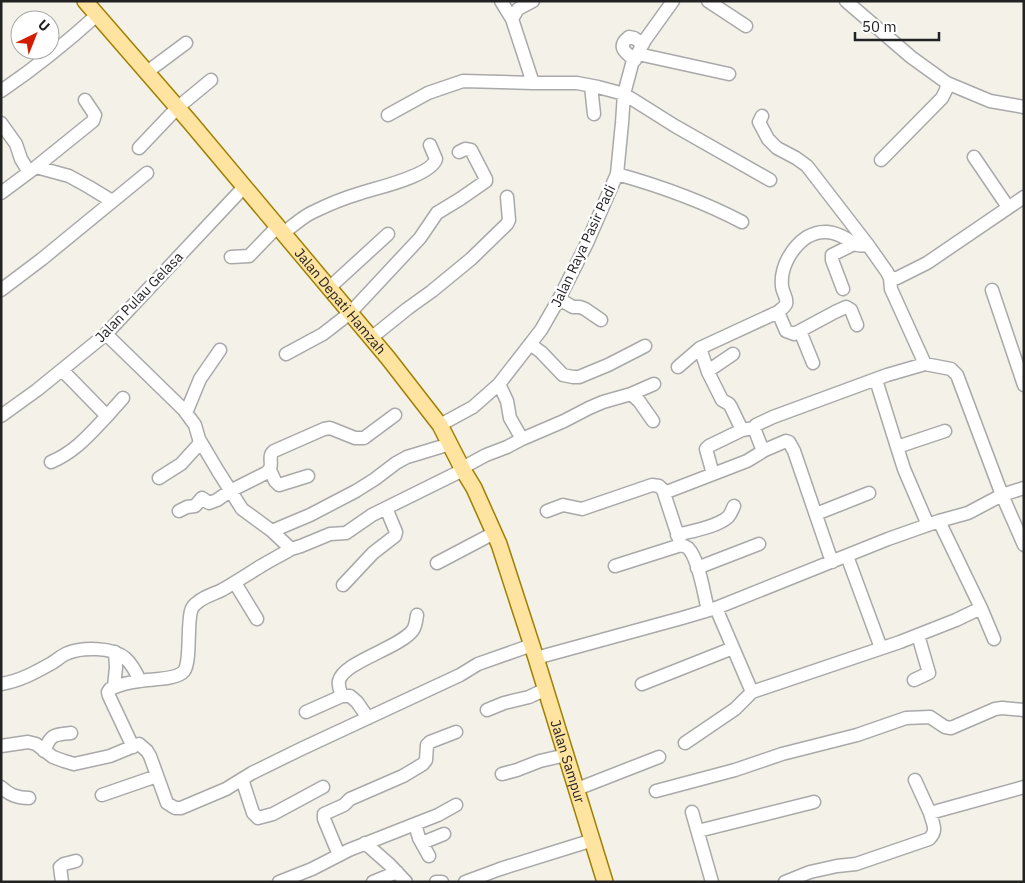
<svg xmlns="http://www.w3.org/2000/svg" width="1025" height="883" viewBox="0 0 1025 883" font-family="'IBM Plex Sans',sans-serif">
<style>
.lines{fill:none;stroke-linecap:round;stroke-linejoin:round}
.minor-casing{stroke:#a9a9a9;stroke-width:15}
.major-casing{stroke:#a08000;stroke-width:18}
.minor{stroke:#fff;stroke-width:12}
.major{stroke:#ffe3a1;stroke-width:15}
.labels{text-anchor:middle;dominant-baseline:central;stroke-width:5;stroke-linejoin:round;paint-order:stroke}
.street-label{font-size:14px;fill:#222;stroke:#fff}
</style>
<rect width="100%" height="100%" fill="#f3f1e8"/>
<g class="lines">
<g class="minor-casing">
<path id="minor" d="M501 1 512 19
M533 1 518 9 512 19 533 83H577L598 87 624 94 648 109 675 126 770 180
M708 1 746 26
M846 1 911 57 947 83 990 101 1024 107
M638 54 729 74
M635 60C626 53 616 47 629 37L634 38 643 44
M147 72 186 43
M591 86 594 114
M1 91C35 68 66 43 97 15
M388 115 428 93 463 81 533 83
M762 116 759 122 768 139 777 148 796 158 807 166 868 245 887 272 890 278H897L927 263 1024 197
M1 123 16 144 21 159 29 172
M139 148 177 108 211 80
M974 157 1008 207
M881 160 942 98 946 90 947 83
M36 167 69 176 89 187 112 201
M617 174C660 186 702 201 742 222
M1 193 36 167 93 121 95 115 85 100
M283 233C292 227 301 218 311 213 327 205 344 198 361 193 376 188 431 176 436 159L430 145
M231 257 249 256 277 227
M890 278 891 289 925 364
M329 288 388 234
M843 289 832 260V255L854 244
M1 290 42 259 147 173
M992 290 1024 385
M559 299 573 307H580L585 309 601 320
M857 325 851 310 846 307 835 312 794 334 786 331 778 312C780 310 785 307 786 304 788 298 782 292 782 286 780 267 792 247 807 237 821 229 833 231 847 239 850 241 853 244 857 245 860 246 865 245 868 245
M800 331 813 363
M106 334 184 410 195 425 199 439 218 471 242 509 272 531 291 549C281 555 271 560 261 566 248 574 236 582 222 590 214 594 205 596 198 602 195 604 192 607 191 611 187 625 191 662 184 671 177 680 150 679 140 681 130 682 119 685 110 689L108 692 109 696 133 747
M371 338 407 309 432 291 471 259 507 224 509 220 507 197
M530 344 541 352 563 375 573 377H579L608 365 645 346
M700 348 778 312
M286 354 323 334 350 313 420 238 437 213 460 199 486 181V179L471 150 465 149 459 152
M678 367 700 348 708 372 722 400 729 404 731 407 742 430
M708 371 733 354
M876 380 897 447 945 431
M499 384 507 401 510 418 522 439 564 421 589 408 603 402 631 394 654 384
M631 394 639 401 653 421
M186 413 200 379 220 350
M1 416 37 390 106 334 244 187
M107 416 123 398
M440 425 473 407 499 384 541 330 560 297 587 243 617 174 622 123 624 94 632 64 645 40 673 1
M754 428 763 451
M897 447 904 469 928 525
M51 462C75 452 89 435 107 416L62 370
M462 468 486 455 507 447 522 439
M270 470 275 481 279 485 308 476
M713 474 706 449 709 446 742 430 754 428 756 425 773 417 887 375 925 364 951 369 957 375 1002 495 1024 488
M159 478 181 464 201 442
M664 493 747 461 765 450 786 441 789 442 794 451 832 562
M179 511 187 507 195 506 202 498 209 503 217 500 230 491 266 473C276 466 266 457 274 451L324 429 330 428 355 438H364L395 415
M547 511 563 505 582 509 652 485 659 486 663 490 681 545C685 546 685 546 688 548 699 559 704 595 708 610
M816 514 869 493
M272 531 310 515 356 491 375 479 396 463 407 457 450 444
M677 535C692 531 717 527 728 517 731 514 732 510 734 506
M291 549 301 546 330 534 346 533 372 515 463 470
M847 556 881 648
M437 563 494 533
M615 566 681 545
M697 568 759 544
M235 583 257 619
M343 585 373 553 395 536 396 532 386 508
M716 608 752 692 900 642 956 620 981 608 939 521
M981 608 994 639
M536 658 682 618 716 608 888 539 939 521 968 513 1002 495 1024 545
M914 680 929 673 918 635
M1 684C20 681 36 672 52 663 57 660 62 655 68 653 82 647 113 647 125 658 132 664 136 672 140 681
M642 684 733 648
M114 687 116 667 115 652
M342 696C340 691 338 686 339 681 343 662 400 648 413 630 416 625 416 621 417 615
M487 710 504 703 529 697 546 689
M306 712 342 696H350L357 702 368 718
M685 743 735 709 752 692
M1 746 28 742 36 744 53 757 64 761 74 764 110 756 139 744 147 751 150 756 167 803 175 808H181L226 789 252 773 301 749 460 675 478 664 532 645
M44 751C51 734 53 735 71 733
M502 774 517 770 540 761 566 755
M242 779 253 813 258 818 273 814 323 787
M915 780 930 813 1024 787
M1 787C10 795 17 798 29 798
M577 789 659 757
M656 791 735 770 782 754 857 735 906 718 930 717 945 727 951 728 995 709 1002 708 1024 710
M102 795 157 776
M692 812 712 882
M415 824 438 815 456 805
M698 831 814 802
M365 843 390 865 406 882
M422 843 444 834
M339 855 324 819V814L344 805 350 799 403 776 423 764 426 760 427 745 430 742 456 732
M62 882 60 867 64 864 76 861
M279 882 312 869 349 850 415 824 419 838 429 856
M373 882 397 872
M436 882H442
M465 882 500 869 593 840
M785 882 810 872 837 866 856 864 929 839C938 830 933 825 930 813"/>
</g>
<g class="major-casing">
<g id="major">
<path id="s1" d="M85 1 190 122 388 358 440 425 463 470 474 488 499 544 536 658 605 882"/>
</g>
</g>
<use href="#minor" class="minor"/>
<use href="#major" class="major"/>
</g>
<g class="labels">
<g class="street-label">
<text transform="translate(583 246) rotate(-65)">Jalan Raya Pasir Padi</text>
<text transform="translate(139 297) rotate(-46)">Jalan Pulau Gelasa</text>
<text stroke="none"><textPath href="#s1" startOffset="394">Jalan Depati Hamzah</textPath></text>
<text stroke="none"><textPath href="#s1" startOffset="914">Jalan Sampur</textPath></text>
</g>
</g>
<rect width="1025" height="883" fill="none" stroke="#222222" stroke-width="5"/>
<g transform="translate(35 35) rotate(43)"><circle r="24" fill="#ffffff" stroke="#a7a7a7"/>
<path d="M0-4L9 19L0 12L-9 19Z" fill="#d41d00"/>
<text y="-8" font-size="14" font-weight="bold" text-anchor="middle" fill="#222222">U</text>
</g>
<path d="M855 32v8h84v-8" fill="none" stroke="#222222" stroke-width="2.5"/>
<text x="862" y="32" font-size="15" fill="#222222" stroke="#ffffff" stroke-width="4" paint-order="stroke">50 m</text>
</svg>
